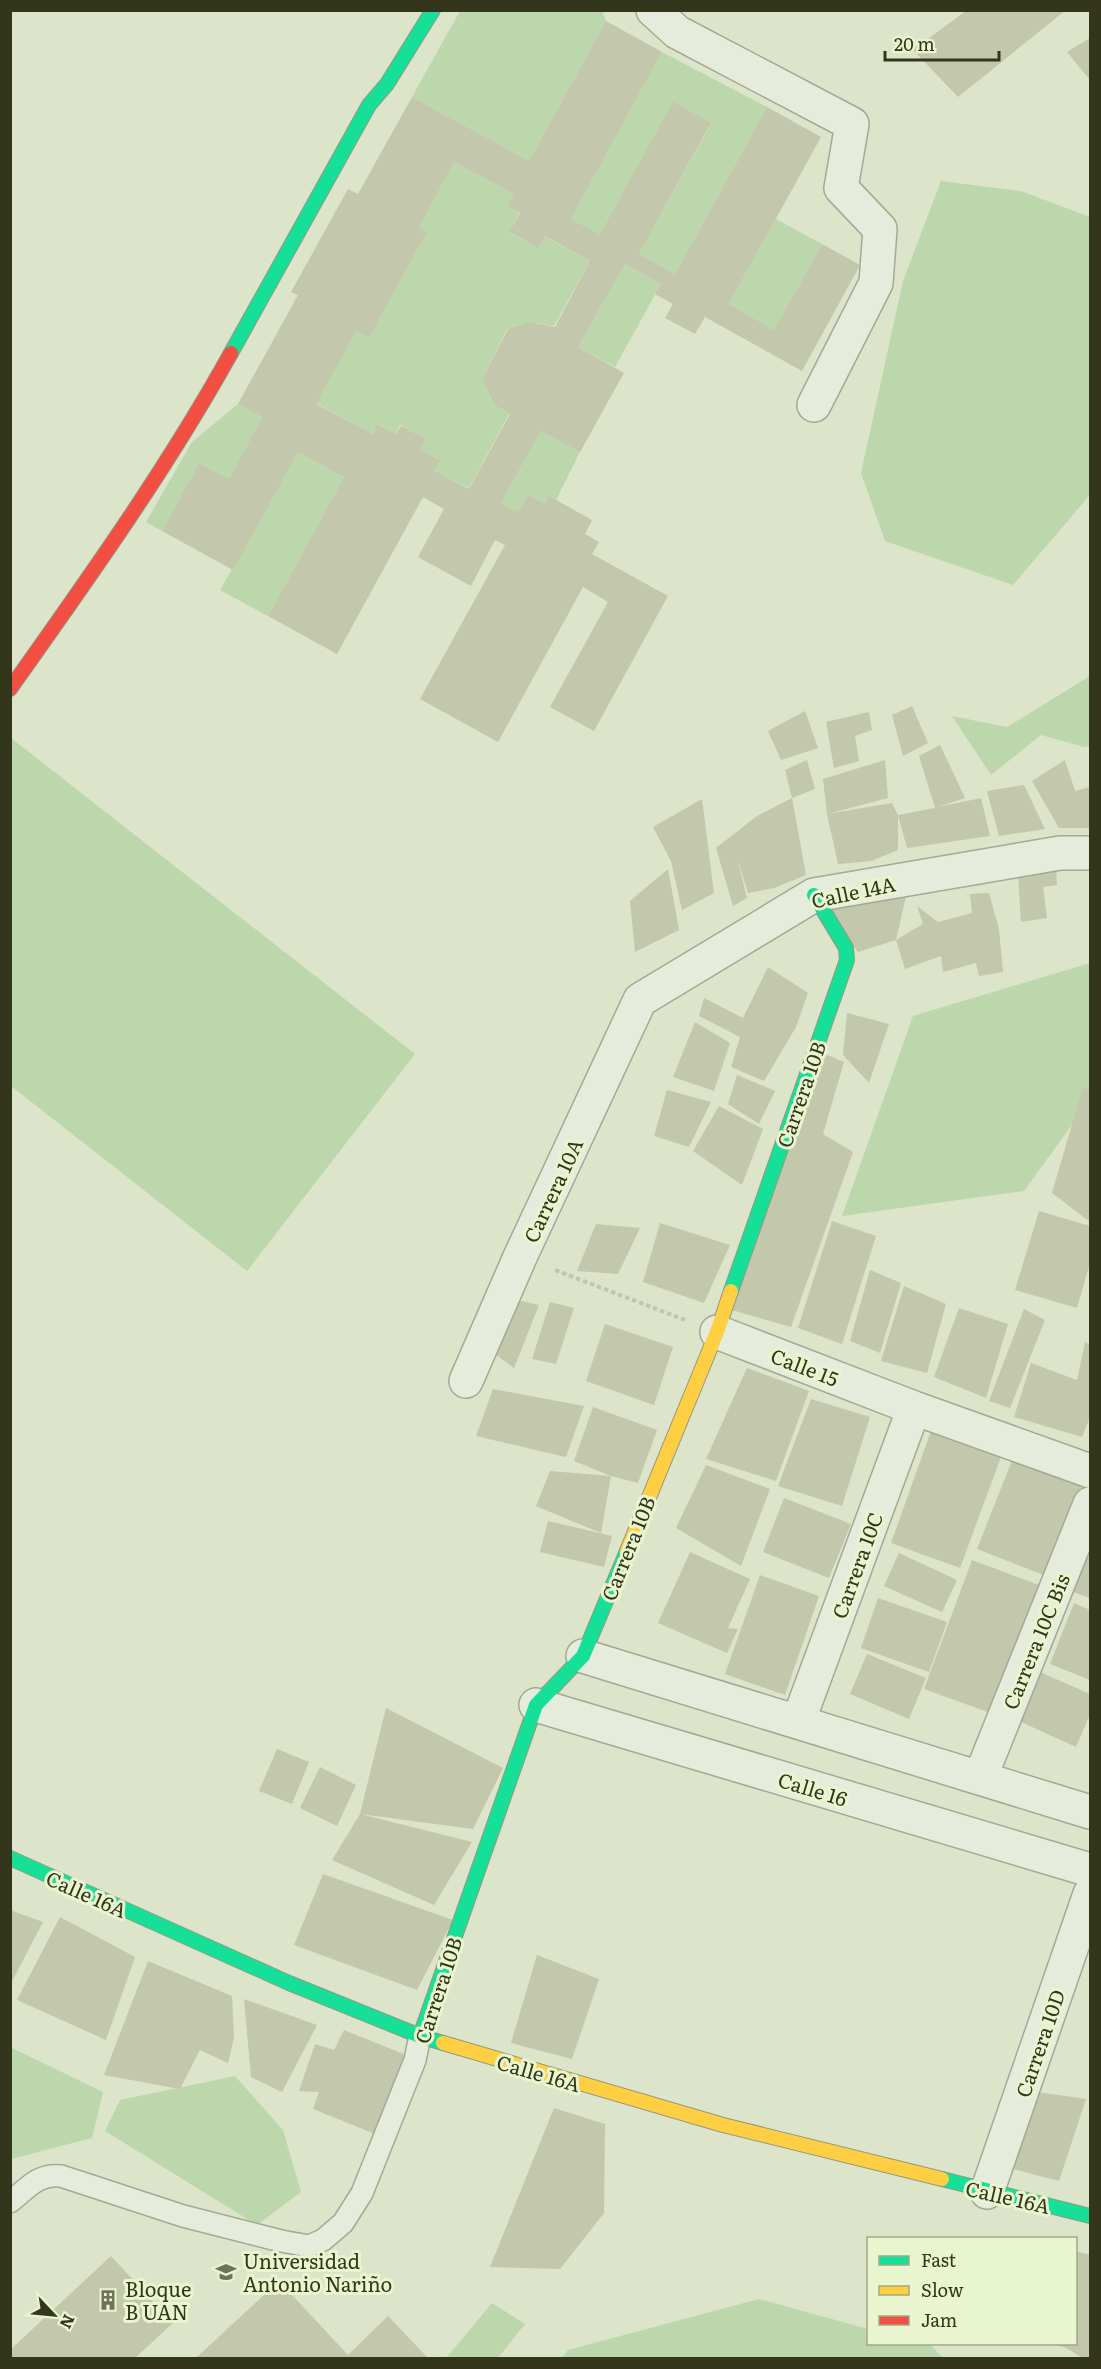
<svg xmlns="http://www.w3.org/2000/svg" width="1101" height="2369" viewBox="0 0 1101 2369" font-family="Literata,serif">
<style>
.green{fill:#bdd7ac}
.building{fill:#c3c7ab;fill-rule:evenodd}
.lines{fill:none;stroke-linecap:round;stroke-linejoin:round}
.lane-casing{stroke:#a3a994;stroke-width:24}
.street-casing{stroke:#a3a994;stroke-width:36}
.fast-casing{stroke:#939884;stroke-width:16}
.slow-casing{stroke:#939884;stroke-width:16}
.jam-casing{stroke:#939884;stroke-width:16}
.path{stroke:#bfc4b3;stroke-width:4;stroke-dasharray:4.5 3;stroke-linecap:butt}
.lane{stroke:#e6ecdc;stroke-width:21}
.street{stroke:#e6ecdc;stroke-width:33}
.fast{stroke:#16e098;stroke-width:14}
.slow{stroke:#ffcf43;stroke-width:14}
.jam{stroke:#f24e42;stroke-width:14}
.labels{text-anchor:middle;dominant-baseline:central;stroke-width:6;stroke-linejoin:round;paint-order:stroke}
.street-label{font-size:20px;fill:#34361c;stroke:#e9f5cf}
.poi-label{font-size:20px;fill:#34361c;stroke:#e9f5cf;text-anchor:start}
</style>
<rect width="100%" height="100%" fill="#dce4ca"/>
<path class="green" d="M460 11H602L606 21 529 161 412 97Z
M662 52 767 107 675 274 639 254 711 124 674 103 600 234 571 219Z
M454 162 514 194 507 206 519 213 509 233 537 247 544 236 590 261 554 326 529 322 507 329 482 379 493 404 509 414 469 488 434 470 439 459 420 449 425 439 400 425 396 434 378 424 372 434 316 403 355 331 369 338 427 232 418 227Z
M941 181 1021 191 1090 217V495L1013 585 885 541 861 473 903 281Z
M776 219 822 244 774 330 729 304Z
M625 264 661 284 615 367 578 347Z
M238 404 262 417 229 479 199 463 162 531 146 522 192 442Z
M541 431 580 452 556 500 549 496 545 504 528 495 518 512 501 503Z
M298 452 344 477 268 616 220 590Z
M1090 676V746L1084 747 1041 735 991 775 952 716 1007 727Z
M11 738 415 1054 247 1271 11 1086Z
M1090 963V1100L1024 1191 842 1216 913 1016Z
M10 2047 103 2092 92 2138 11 2159Z
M235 2076 283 2130 301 2192 257 2225 105 2131 120 2100Z
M759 2299 868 2329V2344H923L932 2346 943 2358H562L568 2350Z
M492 2303 525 2324 498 2358H446Z"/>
<path class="building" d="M967 10H1066L958 97 913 50Z
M606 21 662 52 571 219 600 234 673 102 711 123 639 254 675 274 767 107 821 137 729 304 774 330 822 244 860 265 802 371 705 317 695 334 665 318 673 304 655 294 661 284 625 264 578 347 624 373 580 452 541 431 501 503 518 512 528 495 545 504 549 496 592 520 585 534 599 542 592 554 668 596 594 731 550 707 608 602 583 587 498 742 420 699 505 545 495 540 471 586 418 557 444 509 423 497 337 654 268 616 344 477 298 452 233 570 162 531 199 463 229 479 262 417 238 404 298 295 291 292 348 189 358 194 412 97 529 161ZM454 162 514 194 507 206 520 213 509 232 538 248 545 236 590 261 555 327 529 322 508 329 482 379 494 405 510 414 469 489 434 470 440 460 420 449 426 439 401 426 396 434 377 424 373 434 316 404 356 331 369 338 427 232 419 227Z
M1090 38V80L1067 52Z
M912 706 928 743 903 756 892 715Z
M805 711 818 748 781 760 768 731Z
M869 712 872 730 855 736 859 761 834 768 826 722Z
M940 745 965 798 938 807 981 798 990 836 907 848 898 815 935 808 919 756Z
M807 760 815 789 792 798 785 770Z
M885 760 888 798 827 814 823 779Z
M1065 760 1075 791 1090 787V828H1059L1032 781Z
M1024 785 1045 829 999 836 987 791Z
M792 798 806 875 774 888 748 893 737 858 747 898 733 906 716 848 757 816Z
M702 799 714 893 682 910 671 861 653 827Z
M892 803 898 815V850L871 861 838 864 827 814Z
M1056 866 1057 885 1043 887 1047 918 1021 922 1018 874Z
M668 869 679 930 635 952 630 901Z
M907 892 896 940 858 952 827 909Z
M989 893 999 929 1003 972 979 976 976 963 943 972 941 956 905 969 896 940 923 924 917 906 938 922 972 913 970 894Z
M768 967 808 993 796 1027 764 1081 731 1067 740 1037 699 1016 704 998 743 1018Z
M847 1013 889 1024 869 1083 843 1055Z
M695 1022 730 1043 714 1091 673 1077Z
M820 1052 844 1062 823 1134 853 1152 791 1327 732 1310Z
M737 1075 775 1091 759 1124 728 1104Z
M1083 1087 1090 1090V1222L1052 1193Z
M667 1090 711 1102 689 1147 654 1136Z
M719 1106 763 1129 742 1185 693 1151Z
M1039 1211 1090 1226V1263L1077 1308 1015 1290Z
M832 1221 876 1236 842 1344 798 1328Z
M660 1223 730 1245 704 1303 643 1282Z
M596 1224 640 1228 618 1274 577 1271Z
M870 1270 901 1283 880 1353 850 1341Z
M904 1286 946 1304 927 1373 881 1361Z
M512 1299 539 1305 514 1368 491 1351Z
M550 1302 574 1308 556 1364 532 1359Z
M959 1308 1008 1324 986 1398 934 1377Z
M1024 1309 1045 1320 1010 1408 989 1401Z
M605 1324 673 1347 654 1405 586 1381Z
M1085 1342 1090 1345V1417L1082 1437 1014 1417 1031 1363 1077 1380Z
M747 1368 809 1391 776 1481 706 1459Z
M493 1389 584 1406 566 1457 476 1436Z
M811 1399 870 1417 842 1506 778 1486Z
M593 1407 657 1430 638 1483 611 1476 601 1533 536 1506 550 1471 611 1476 574 1461Z
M931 1431 1001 1457 960 1568 891 1543Z
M1013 1458 1082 1485 1046 1576 977 1549Z
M706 1465 770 1489 741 1566 676 1528Z
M784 1498 851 1524 829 1578 763 1552Z
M548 1521 612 1536 604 1567 540 1552Z
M1090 1542V1598L1073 1592Z
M690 1552 750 1579 728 1628 738 1629 727 1653 658 1623Z
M899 1553 957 1580 942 1612 884 1586Z
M972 1560 1044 1587 996 1715 924 1689Z
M760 1575 819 1596 785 1695 725 1674Z
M878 1598 947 1622 929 1672 861 1648Z
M1074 1603 1090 1610V1680L1050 1664Z
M867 1654 926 1678 909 1719 850 1694Z
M1040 1672 1090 1694V1714L1076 1747 1019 1721Z
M386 1708 503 1768 473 1829 360 1814Z
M277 1749 309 1762 292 1804 259 1791Z
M320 1767 356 1785 337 1826 300 1808Z
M360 1814 472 1842 434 1905 332 1860Z
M323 1874 453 1920 417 1990 294 1945Z
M10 1910 43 1922 10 1985Z
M60 1917 135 1957 106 2040 17 2000Z
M537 1955 599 1979 572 2059 511 2043Z
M148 1961 232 1996 234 2038 228 2063 200 2050 180 2089 104 2075Z
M244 1999 317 2025 282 2092 251 2077Z
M344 2030 406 2055 375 2134 313 2109 319 2092 299 2091 315 2044 334 2050Z
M1037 2092 1086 2099 1059 2181 1009 2168Z
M554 2108 605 2124 604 2213 560 2269 490 2267Z
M1076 2251 1090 2255V2358H1083L1066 2348 1053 2344H1076Z
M111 2256 173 2323 135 2358H10V2350Z
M279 2281 348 2355 388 2316 428 2358H196Z"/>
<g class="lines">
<g class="lane-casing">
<path id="lane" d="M10 2202C27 2189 38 2173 61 2176L183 2216 281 2241 309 2246 323 2240 343 2223 362 2193 415 2060 420 2036"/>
</g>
<g class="street-casing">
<path id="street" d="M653 10 677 32 852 124 841 188 880 229 876 283 814 405
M717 1332 914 1408 1090 1471
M466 1381 520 1257 640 1000 814 895 1060 853H1090
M583 1656 1090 1812
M536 1705 1090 1870
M798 1722 914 1408
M980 1778 1090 1504
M987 2192 1090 1894"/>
</g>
<g class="fast-casing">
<path id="fast" d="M231 353 369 105 387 84 433 10
M731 1291 847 960 846 948 814 895
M10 1858 289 1983 420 2036 443 2043
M420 2036 536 1705 583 1656 627 1551
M942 2179 1090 2216"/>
</g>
<g class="slow-casing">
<path id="slow" d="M627 1551 717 1332 731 1291
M443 2043 723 2125 942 2179"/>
</g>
<g class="jam-casing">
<path id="jam" d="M10 689C88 579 166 470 231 353"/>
</g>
<path class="path" d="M555 1270 685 1320"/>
<use href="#lane" class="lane"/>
<use href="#street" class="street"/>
<use href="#fast" class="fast"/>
<use href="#slow" class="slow"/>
<use href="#jam" class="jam"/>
</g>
<defs>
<g id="university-bare" transform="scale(1.62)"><path d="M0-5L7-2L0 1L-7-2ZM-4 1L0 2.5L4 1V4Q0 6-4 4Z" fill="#6f7359" stroke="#e9f5cf" stroke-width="2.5" paint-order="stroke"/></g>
<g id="building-bare" transform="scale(1.62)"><path d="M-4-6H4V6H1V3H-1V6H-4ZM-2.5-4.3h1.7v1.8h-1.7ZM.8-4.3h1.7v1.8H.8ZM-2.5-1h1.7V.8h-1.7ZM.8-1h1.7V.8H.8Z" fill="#6f7359" stroke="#e9f5cf" stroke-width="2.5" paint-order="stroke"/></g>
</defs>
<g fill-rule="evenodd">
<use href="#university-bare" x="226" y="2272"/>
<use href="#building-bare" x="108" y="2300"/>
</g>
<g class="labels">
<g class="street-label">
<text transform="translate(853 891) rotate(-12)">Calle 14A</text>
<text transform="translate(800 1094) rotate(-71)">Carrera 10B</text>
<text transform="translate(552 1190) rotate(-65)">Carrera 10A</text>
<text transform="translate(805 1366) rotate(21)">Calle 15</text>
<text transform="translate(627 1548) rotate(-68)">Carrera 10B</text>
<text transform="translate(856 1565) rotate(-70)">Carrera 10C</text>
<text transform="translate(1035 1641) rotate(-68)">Carrera 10C Bis</text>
<text transform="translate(813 1788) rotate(17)">Calle 16</text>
<text transform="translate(87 1893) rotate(24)">Calle 16A</text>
<text transform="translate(437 1990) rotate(-72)">Carrera 10B</text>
<text transform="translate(1039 2043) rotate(-71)">Carrera 10D</text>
<text transform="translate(539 2072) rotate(16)">Calle 16A</text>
<text transform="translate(1008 2196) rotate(13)">Calle 16A</text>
</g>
<g class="poi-label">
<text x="243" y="2260">Universidad<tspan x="243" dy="23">Antonio Nariño</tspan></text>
<text x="125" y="2288">Bloque<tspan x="125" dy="23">B UAN</tspan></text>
</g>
</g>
<rect width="1101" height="2369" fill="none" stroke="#34361c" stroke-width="24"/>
<rect x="867" y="2237" width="210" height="108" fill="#e9f5cf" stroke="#a1a987" stroke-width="1.5"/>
<rect x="879" y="2256" width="30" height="9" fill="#16e098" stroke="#a1a987" stroke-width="1.5"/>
<text x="921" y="2267" font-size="18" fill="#34361c">Fast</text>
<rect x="879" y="2286" width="30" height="9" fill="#ffcf43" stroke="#a1a987" stroke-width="1.5"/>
<text x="921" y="2297" font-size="18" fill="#34361c">Slow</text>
<rect x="879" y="2316" width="30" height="9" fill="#f24e42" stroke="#a1a987" stroke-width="1.5"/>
<text x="921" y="2327" font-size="18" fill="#34361c">Jam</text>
<g transform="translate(54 2315) rotate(116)" stroke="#e9f5cf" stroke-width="4.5" paint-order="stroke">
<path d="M0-4.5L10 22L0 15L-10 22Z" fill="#34361c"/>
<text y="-9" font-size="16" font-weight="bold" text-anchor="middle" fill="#34361c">N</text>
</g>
<path d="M885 51v9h114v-9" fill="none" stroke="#34361c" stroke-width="3"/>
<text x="894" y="51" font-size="18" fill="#34361c" stroke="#e9f5cf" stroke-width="4.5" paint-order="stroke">20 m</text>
</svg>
